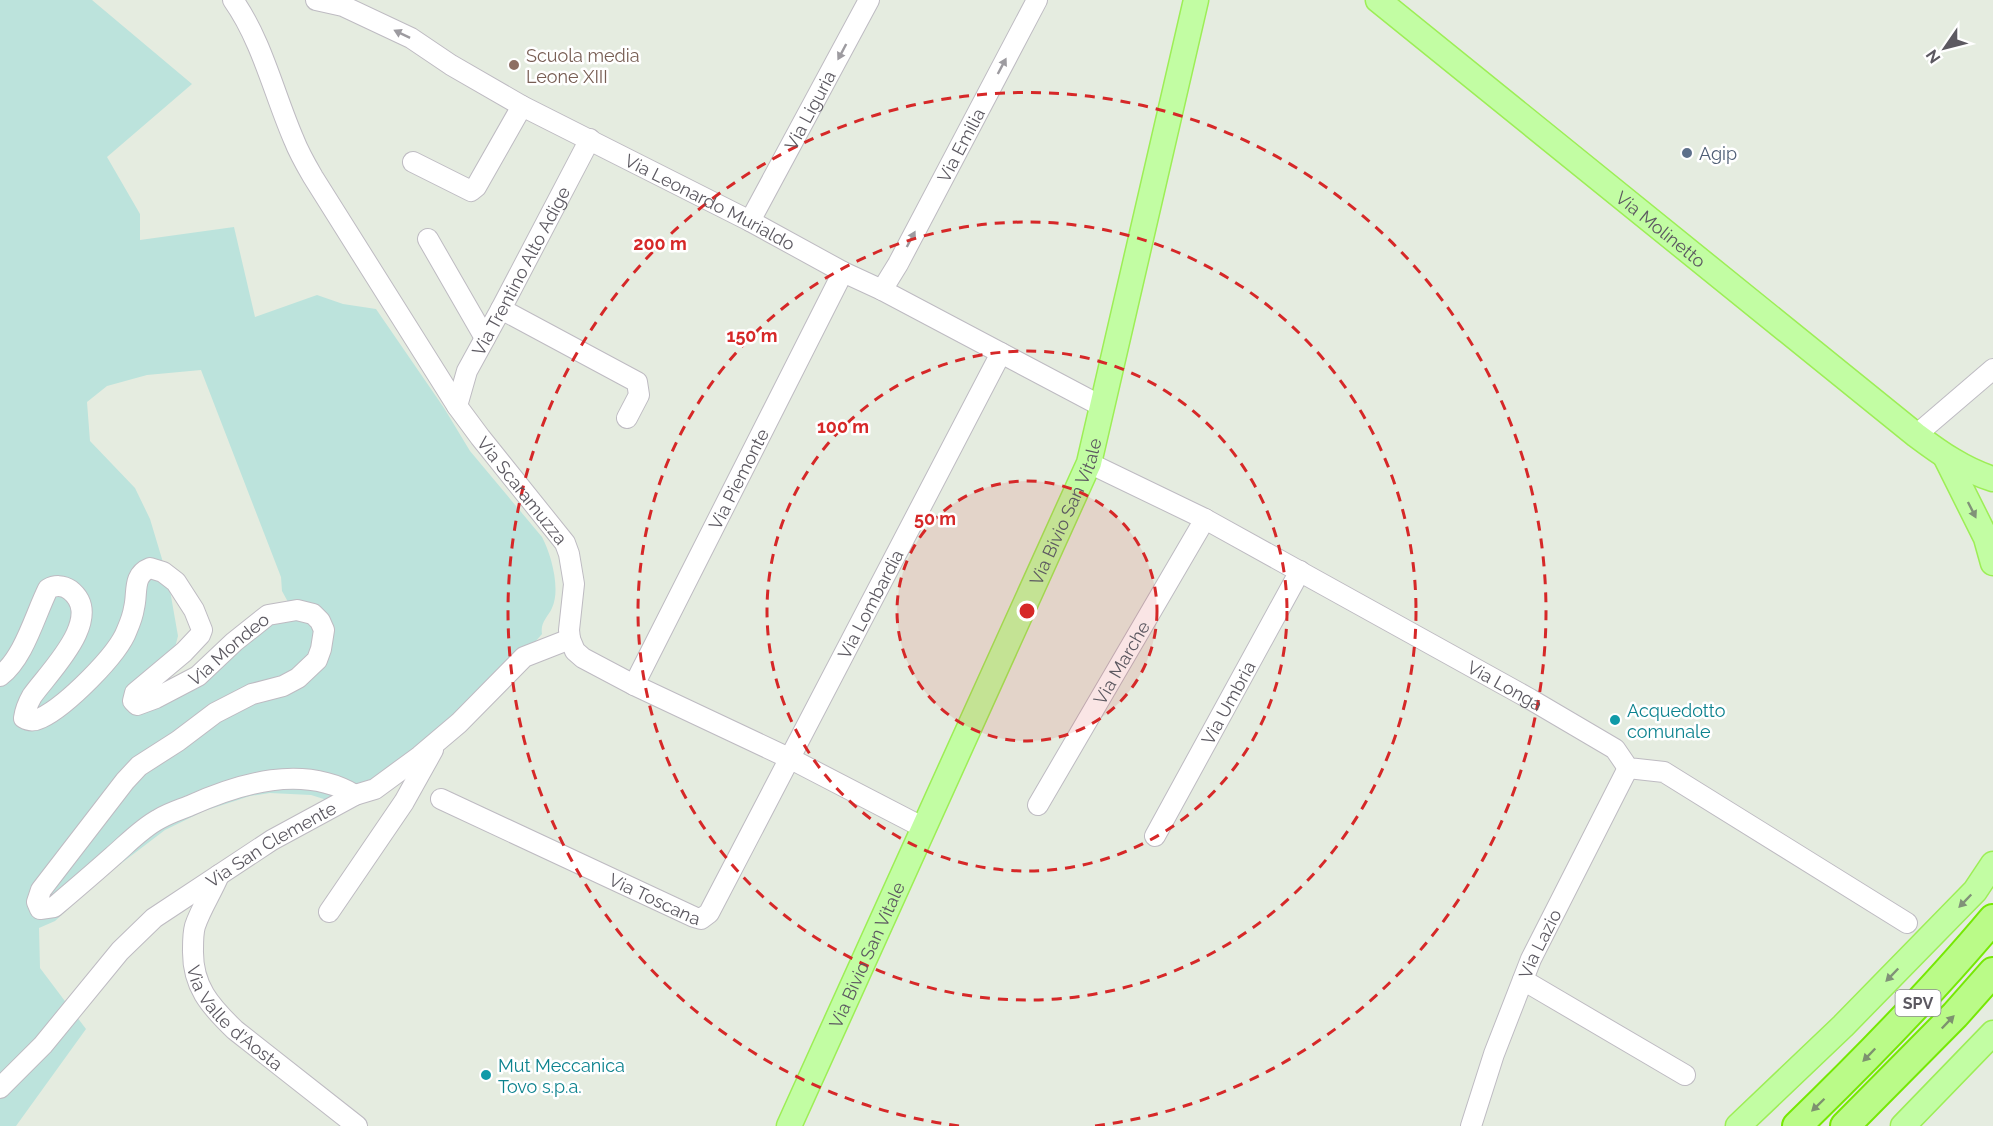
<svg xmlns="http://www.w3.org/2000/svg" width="1993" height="1126" viewBox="0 0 1993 1126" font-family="Raleway,sans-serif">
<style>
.green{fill:#bce3dc;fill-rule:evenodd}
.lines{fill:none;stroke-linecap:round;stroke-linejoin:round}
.minor-casing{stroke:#bebbc2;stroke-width:22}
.major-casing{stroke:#9dee56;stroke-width:27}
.highway-casing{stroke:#76e804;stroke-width:32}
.minor{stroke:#fff;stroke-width:20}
.major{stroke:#c2fda3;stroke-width:24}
.highway{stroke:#bafb88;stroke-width:28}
.oneway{fill:#9d9ba0}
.oneway2{fill:#809278}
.oneway3{fill:#7d926f}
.ring{fill:none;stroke:#d62828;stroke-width:3;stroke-dasharray:10 8}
.education-dot{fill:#8d6e63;stroke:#fff;stroke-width:2}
.service-dot{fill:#5c6f8a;stroke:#fff;stroke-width:2}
.culture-dot{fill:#0f9aa8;stroke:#fff;stroke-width:2}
.labels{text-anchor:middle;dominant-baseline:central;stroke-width:5;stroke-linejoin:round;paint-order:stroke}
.shield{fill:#fff;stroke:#8d8b90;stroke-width:1.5}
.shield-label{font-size:16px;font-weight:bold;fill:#5c5961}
.education-label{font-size:18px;fill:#785e54;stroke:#fff;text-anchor:start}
.street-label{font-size:18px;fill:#5c5961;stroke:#fff}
.service-label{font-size:18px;fill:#4e5e75;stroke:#fff;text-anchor:start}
.culture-label{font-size:18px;fill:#0d838f;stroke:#fff;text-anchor:start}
.centre{fill:#d62828;stroke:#fff;stroke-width:3}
.ring-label{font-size:18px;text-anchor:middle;font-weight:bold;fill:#d62828;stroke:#fff;stroke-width:5;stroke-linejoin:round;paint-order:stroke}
</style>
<rect width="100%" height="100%" fill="#e5ece0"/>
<path class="green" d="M0 0H92L192 84 107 157 140 214V240L234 227 255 317 317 295 343 304 376 309 444 408 470 451 542 537C551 554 561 589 552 608 548 617 540 622 542 634L493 690 383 781 327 800 311 795 270 793 250 796 204 811 165 830 98 881 55 921 39 928 40 968 86 1029 16 1126H0ZM201 370 281 577 282 591 288 602 164 690 178 636 168 579 150 519 135 488 90 441 87 402 107 386 147 375Z"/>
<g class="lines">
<g class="minor-casing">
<g id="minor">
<path id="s1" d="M233 0C262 41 274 94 294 140 299 153 306 165 313 177L457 406 480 437 565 543 569 554 574 584 569 630 570 639 575 651 583 658 634 685 791 759 924 828"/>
<path id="s2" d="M316 0 343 6 411 38 451 65 522 106 750 221 843 272 882 290 1103 407"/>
<path d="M413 162 471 191 476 187 522 106"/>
<path id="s3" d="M750 221 869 0"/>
<path d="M428 239 485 338"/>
<path id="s4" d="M882 290 898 264 1037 0"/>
<path d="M501 309 637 382 639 395 627 418"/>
<path id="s5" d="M457 406 467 371 501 309 590 139"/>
<path d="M1916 435 1993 369"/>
<path id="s6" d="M1089 463 1205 519 1530 699 1615 749 1628 768 1664 772 1907 923"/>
<path id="s7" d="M0 676C24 658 35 615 48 589 55 585 63 585 70 590 106 618 48 673 32 696 28 703 25 711 24 718 29 721 35 721 41 718 66 706 118 655 127 630 130 623 133 615 134 608 138 593 132 575 150 568L163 572 176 582 194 610 202 630 200 635 184 652 135 693 133 701 137 705 156 698 198 676 234 642 268 615 297 610 313 614 320 621 324 630 321 649 317 660 298 678 283 686 252 694 215 713 178 741 139 766 125 781 41 890 37 902 40 909 54 907C74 890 94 873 113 856 128 843 142 828 159 819 169 813 179 810 189 806 240 783 303 764 355 795"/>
<path id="s8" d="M634 685 843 272"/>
<path id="s9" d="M441 799 694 917 701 919 709 913 1001 353"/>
<path id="s10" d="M1038 805 1205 519"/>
<path id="s11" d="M1155 836 1300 571"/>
<path id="s12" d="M219 875C212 892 201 908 195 926 193 933 193 942 193 949 192 986 210 1006 235 1030L357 1126"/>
<path d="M329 912 404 802 433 750"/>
<path d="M1523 980 1685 1075"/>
<path id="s13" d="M0 1088 43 1045 120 951 154 918 272 840 355 795 375 789 420 756 459 723 524 657 570 639"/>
<path id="s14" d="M1471 1126 1494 1054 1531 959 1628 768"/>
</g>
</g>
<g class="major-casing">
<g id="major">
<path id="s15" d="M1378 0 1916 435C1940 453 1964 470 1993 479"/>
<path d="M1946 458 1986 538 1993 563"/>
<path id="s16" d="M789 1126 1089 463 1196 0"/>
<path d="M1738 1126 1843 1026 1975 891 1993 864"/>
<path d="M1903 1126 1993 1033"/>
</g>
</g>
<g class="highway-casing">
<path id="highway" d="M1797 1126C1865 1060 1932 992 1993 919
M1845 1126 1955 1015 1993 972"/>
</g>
<use href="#minor" class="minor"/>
<use href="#major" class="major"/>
<use href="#highway" class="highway"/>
</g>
<defs><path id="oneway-solid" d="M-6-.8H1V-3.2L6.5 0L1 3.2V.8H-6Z" transform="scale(1.5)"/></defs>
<g class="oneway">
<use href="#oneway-solid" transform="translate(402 34) rotate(-154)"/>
<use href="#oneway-solid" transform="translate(842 52) rotate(118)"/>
<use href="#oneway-solid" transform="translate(1002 66) rotate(-62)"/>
<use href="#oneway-solid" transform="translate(911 239) rotate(-62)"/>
</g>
<g class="oneway2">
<use href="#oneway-solid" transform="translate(1972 510) rotate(63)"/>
<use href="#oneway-solid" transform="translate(1965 901) rotate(134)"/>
<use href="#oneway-solid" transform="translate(1892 975) rotate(134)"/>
</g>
<g class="oneway3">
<use href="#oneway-solid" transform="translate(1948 1022) rotate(-46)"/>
<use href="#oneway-solid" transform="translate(1869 1055) rotate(134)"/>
<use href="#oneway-solid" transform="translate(1818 1105) rotate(136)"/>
</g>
<circle cx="1027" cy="611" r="130" fill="#d62828" fill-opacity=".12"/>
<g class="ring">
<circle cx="1027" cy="611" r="130"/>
<circle cx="1027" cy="611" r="260"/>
<circle cx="1027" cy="611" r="389"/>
<path d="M959 1126A519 519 0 1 1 1095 1126"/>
</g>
<circle class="education-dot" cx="514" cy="65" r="6"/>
<circle class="service-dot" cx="1687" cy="153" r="6"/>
<g class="culture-dot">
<circle cx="1615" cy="720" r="6"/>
<circle cx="486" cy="1075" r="6"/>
</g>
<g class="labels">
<rect class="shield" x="1895.5" y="990" width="45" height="26" rx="4.5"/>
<g class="shield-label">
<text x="1918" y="1003">SPV</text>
</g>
<g class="education-label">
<text x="526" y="55">Scuola media<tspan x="526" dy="21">Leone XIII</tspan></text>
</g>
<g class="street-label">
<text stroke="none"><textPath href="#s3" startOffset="126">Via Liguria</textPath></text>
<text stroke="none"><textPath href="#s4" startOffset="165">Via Emilia</textPath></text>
<text stroke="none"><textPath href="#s2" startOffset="444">Via Leonardo Murialdo</textPath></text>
<text stroke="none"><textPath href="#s15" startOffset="364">Via Molinetto</textPath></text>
<text stroke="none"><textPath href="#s5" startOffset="150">Via Trentino Alto Adige</textPath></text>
<text stroke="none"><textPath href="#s8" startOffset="231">Via Piemonte</textPath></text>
<text stroke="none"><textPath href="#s1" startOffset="572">Via Scaramuzza</textPath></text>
<text stroke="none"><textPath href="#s16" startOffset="674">Via Bivio San Vitale</textPath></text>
<text stroke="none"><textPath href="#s9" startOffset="645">Via Lombardia</textPath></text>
<text stroke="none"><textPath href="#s7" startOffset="783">Via Mondeo</textPath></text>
<text stroke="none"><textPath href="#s10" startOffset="165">Via Marche</textPath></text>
<text stroke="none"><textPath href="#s6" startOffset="472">Via Longa</textPath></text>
<text stroke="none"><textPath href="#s11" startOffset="152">Via Umbria</textPath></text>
<text stroke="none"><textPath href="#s13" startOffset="368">Via San Clemente</textPath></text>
<text stroke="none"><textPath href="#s9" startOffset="236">Via Toscana</textPath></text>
<text stroke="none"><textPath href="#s14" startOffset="195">Via Lazio</textPath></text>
<text stroke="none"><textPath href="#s16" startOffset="188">Via Bivio San Vitale</textPath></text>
<text stroke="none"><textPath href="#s12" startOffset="164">Via Valle d'Aosta</textPath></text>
</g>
<g class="service-label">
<text x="1699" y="153">Agip</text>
</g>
<g class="culture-label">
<text x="1627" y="710">Acquedotto<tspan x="1627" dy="21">comunale</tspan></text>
<text x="498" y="1065">Mut Meccanica<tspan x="498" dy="21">Tovo s.p.a.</tspan></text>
</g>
</g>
<circle cx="1027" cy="611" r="9" class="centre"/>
<g class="ring-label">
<text x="660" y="250">200 m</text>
<text x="752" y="342">150 m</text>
<text x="843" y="433">100 m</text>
<text x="935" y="525">50 m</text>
</g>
<g transform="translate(1945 48) rotate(235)" stroke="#ffffff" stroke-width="4.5" paint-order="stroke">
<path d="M0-4.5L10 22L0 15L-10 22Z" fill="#5c5961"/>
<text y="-9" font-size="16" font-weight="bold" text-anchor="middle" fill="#5c5961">N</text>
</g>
</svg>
